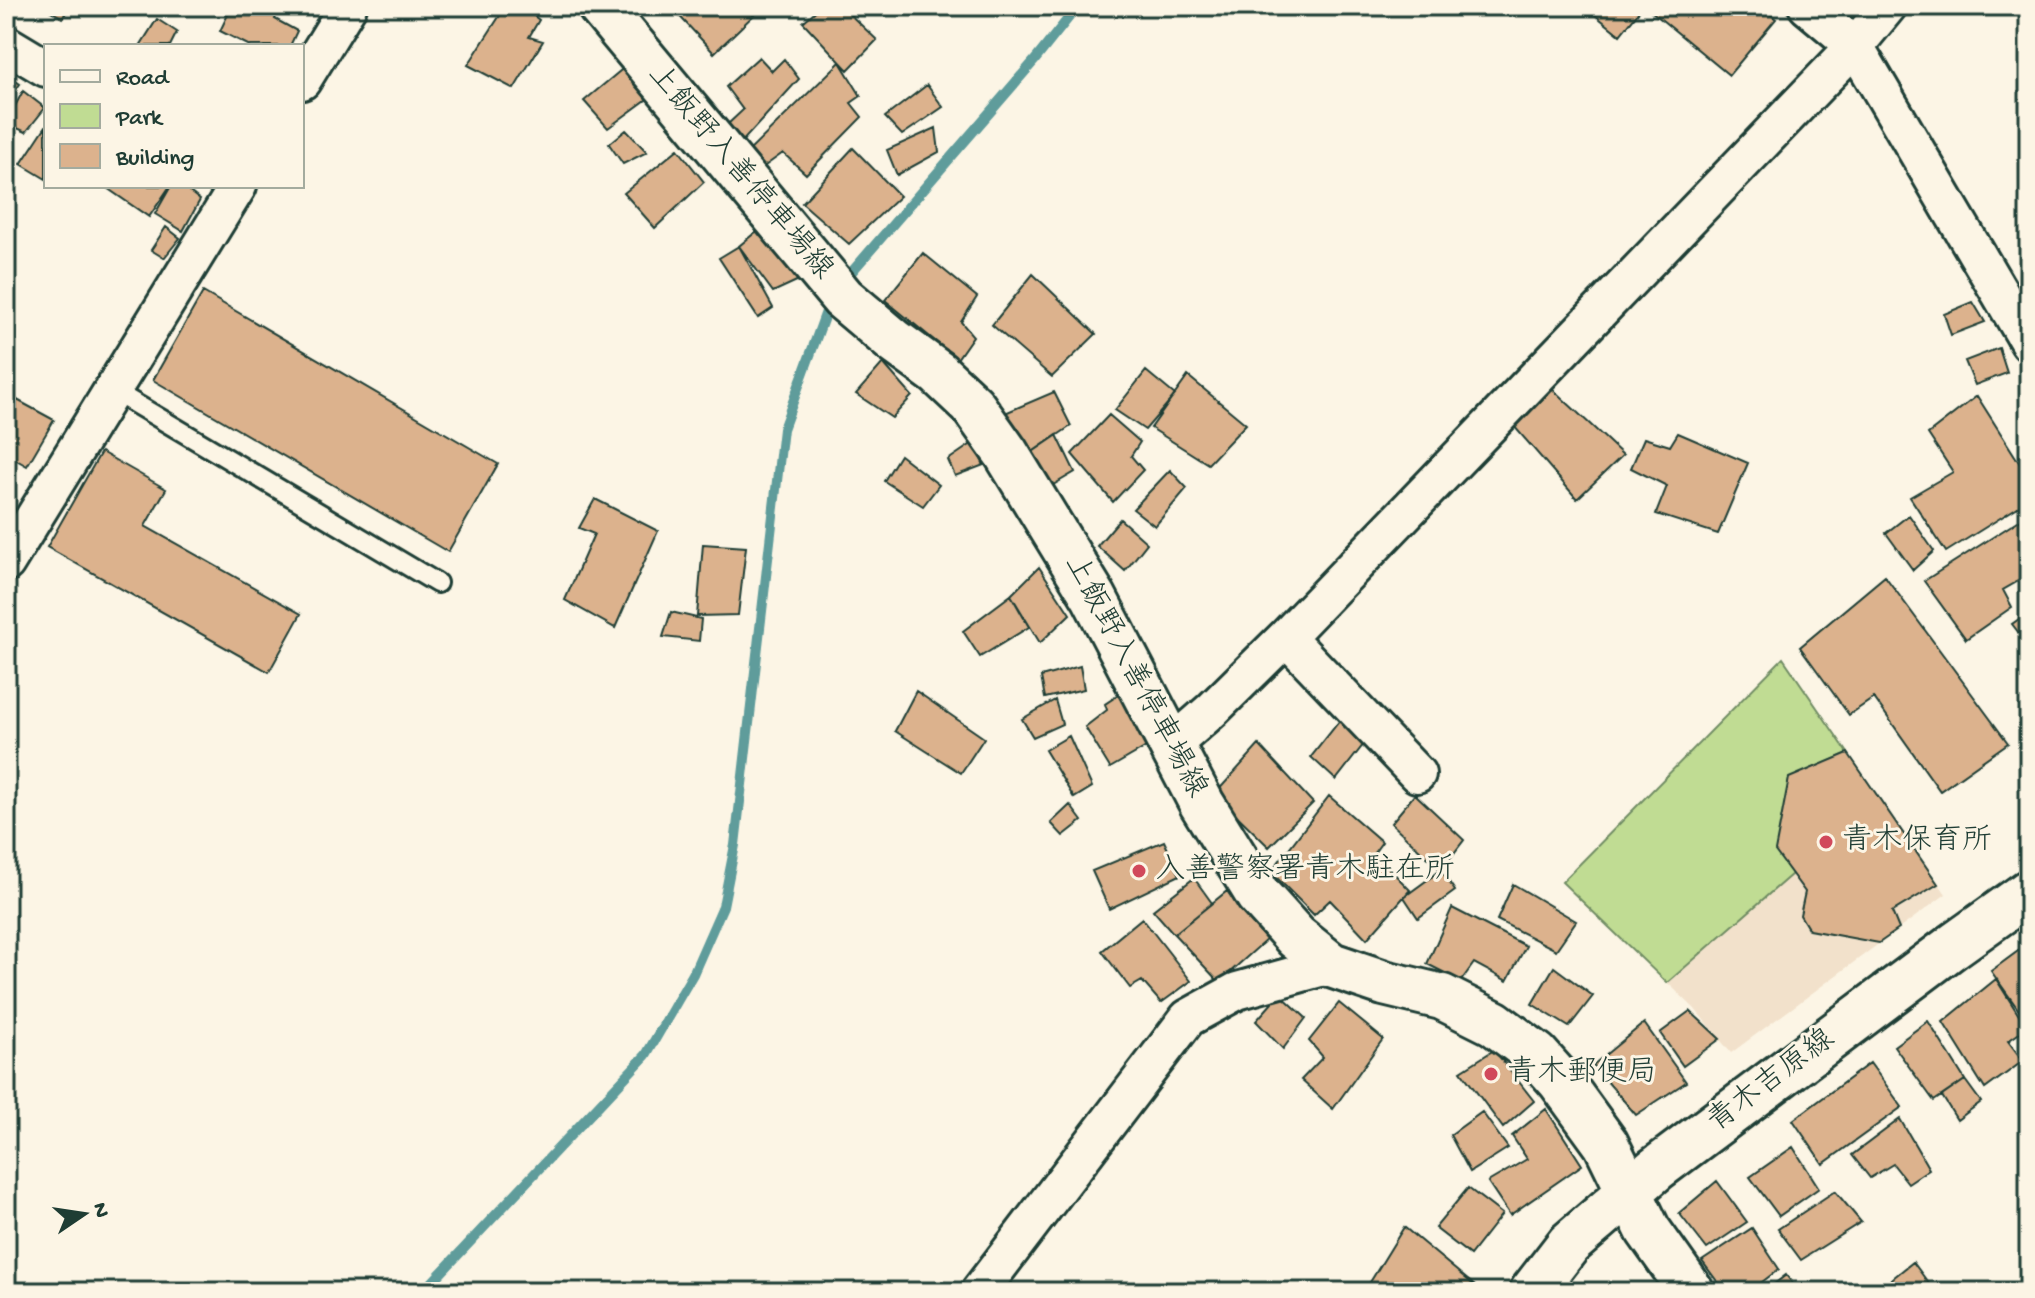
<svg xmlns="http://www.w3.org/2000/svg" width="2035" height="1298" viewBox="0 0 2035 1298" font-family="'Gochi Hand','Klee One',sans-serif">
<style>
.built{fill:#f2e1cb}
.green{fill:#c0dc93;stroke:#708c64;stroke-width:2}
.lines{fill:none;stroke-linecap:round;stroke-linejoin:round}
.stream{stroke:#5f9c9b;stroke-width:10}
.building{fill:#dcb28d;stroke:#1f3d34;stroke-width:2}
.service-casing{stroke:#1f3d34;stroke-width:24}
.minor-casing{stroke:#1f3d34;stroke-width:42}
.secondary-casing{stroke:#1f3d34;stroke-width:50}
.service{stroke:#fcf5e5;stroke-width:18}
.minor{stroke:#fcf5e5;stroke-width:36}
.secondary{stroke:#fcf5e5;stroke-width:44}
.poi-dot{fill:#d1495b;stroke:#fcf5e5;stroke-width:3}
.labels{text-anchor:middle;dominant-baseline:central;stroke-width:6;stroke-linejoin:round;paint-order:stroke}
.street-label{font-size:30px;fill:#1f3d34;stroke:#fcf5e5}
.poi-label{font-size:30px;fill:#1f3d34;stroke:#fcf5e5;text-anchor:start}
</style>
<rect width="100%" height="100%" fill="#fcf5e5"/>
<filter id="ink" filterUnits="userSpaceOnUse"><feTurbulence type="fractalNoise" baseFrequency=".0125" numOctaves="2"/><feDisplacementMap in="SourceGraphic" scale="16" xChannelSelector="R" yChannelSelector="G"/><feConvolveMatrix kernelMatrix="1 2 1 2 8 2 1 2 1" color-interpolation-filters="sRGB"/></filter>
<g filter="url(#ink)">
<path class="built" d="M1783 658 1946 894 1731 1053 1694 1008 1562 882Z"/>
<path class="green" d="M1783 658 1848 753 1789 779 1792 874 1667 983 1562 882Z"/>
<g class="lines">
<path class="stream" d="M843 282 1035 60 1078 6
M423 1292 646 1055 693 974 723 906 735 845 783 429 831 298"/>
</g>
<path class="building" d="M42 6H70L63 18Z
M232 6 281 8 275 19 297 31 290 46H250L220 31Z
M506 6H522L539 20 529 37 543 41 514 89 468 65Z
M670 6H750L756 13 714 53Z
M821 6H841L877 40 848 70 803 22Z
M1584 6H1643L1620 35Z
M1645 6H1760L1776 19 1729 75Z
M157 19 177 32 170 46H140Z
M759 57 772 71 784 59 799 79 740 144 727 125 743 110 726 87Z
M840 62 861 96 851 103 862 117 806 174 783 153 758 171 745 155Z
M626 66 650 97 608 128 584 101Z
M6 74 20 84 6 103Z
M927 85 943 107 902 135 885 117Z
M23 91 45 108 26 132 6 123Z
M46 126V179L21 164Z
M936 128 939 152 897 175 887 150Z
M626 130 647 152 623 164 609 144Z
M853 148 900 196 849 244 802 203Z
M678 149 704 182 655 228 624 193Z
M104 186H170L149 217Z
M171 186H182L200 200 183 231 155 214Z
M763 226 801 279 773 292 739 246Z
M166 227 180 238 164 258 151 250Z
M739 246 773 308 758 318 719 258Z
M923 253 977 297 961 322 973 336 957 359 885 300Z
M1033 274 1096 334 1052 377 992 325Z
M203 292 498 464 448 552 153 380Z
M1973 302 1985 322 1951 335 1944 314Z
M1999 348 2007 373 1975 385 1965 361Z
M883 363 912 396 892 418 856 394Z
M1146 371 1175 395 1145 430 1115 410Z
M1188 376 1246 424 1208 464 1151 428Z
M1547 384 1623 455 1577 499 1513 425Z
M1054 392 1071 426 1028 455 1005 413Z
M6 394 54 420 27 466 6 454Z
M1977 396 2029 478V500L1946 552 1910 497 1953 472 1928 434Z
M1109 415 1140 442 1131 456 1143 470 1113 502 1072 454Z
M1678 433 1748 463 1718 534 1656 514 1667 486 1631 468 1644 438 1670 446Z
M1057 435 1075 472 1048 488 1028 455Z
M973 443 984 465 955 476 948 460Z
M101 452 166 489 145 526 301 614 269 672 47 547Z
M900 455 939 485 923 506 884 481Z
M1170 470 1187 488 1155 526 1133 509Z
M595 499 658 531 615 628 565 600 594 534 579 528Z
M2029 514V575L2003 590 2012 607 1966 639 1924 581Z
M1909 515 1934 551 1913 570 1886 533Z
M1120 519 1147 543 1125 571 1097 546Z
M703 544 746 547 738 615 697 616Z
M1039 567 1070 614 1040 643 1011 595Z
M1885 576 2008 743 1940 791 1874 698 1849 715 1800 647Z
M1011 595 1029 627 980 657 963 631Z
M671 612 701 619 699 641 663 637Z
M2029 612V646L2012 624Z
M1080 666 1084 689 1045 698 1041 677Z
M1126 690 1153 743 1110 768 1085 727 1107 710 1105 704Z
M916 691 984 738 961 773 895 731Z
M1055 700 1062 724 1033 737 1022 719Z
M1341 719 1367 740 1336 780 1311 757Z
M1069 736 1092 787 1074 798 1045 750Z
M1259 745 1313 803 1269 847 1215 794Z
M1848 753 1938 884 1892 912 1899 929 1879 943 1809 930 1800 915 1805 892 1775 851 1789 778Z
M1415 794 1464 840 1441 870 1391 823Z
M1329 796 1382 842 1374 853 1410 890 1367 939 1330 900 1314 915 1271 872Z
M1070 805 1082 821 1063 836 1051 823Z
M1164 841 1180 875 1109 909 1092 871Z
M1441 870 1455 891 1418 918 1404 897Z
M1194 878 1212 903 1174 934 1153 910Z
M1513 884 1576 921 1556 950 1497 920Z
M1227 891 1266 940 1219 982 1174 934Z
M1452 908 1526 946 1507 981 1474 963 1461 981 1427 964Z
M1142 918 1191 981 1161 1003 1142 981 1130 988 1102 951Z
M2029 943V1011L2023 1016 1991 971Z
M1554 967 1593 996 1569 1027 1532 1004Z
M1996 979 2027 1028 2008 1041 2023 1061 1985 1089 1943 1022Z
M1280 994 1306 1018 1283 1049 1256 1021Z
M1339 1003 1383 1039 1333 1109 1301 1080 1323 1057 1309 1041Z
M1690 1011 1720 1039 1683 1066 1660 1033Z
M1928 1021 1965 1080 1934 1101 1894 1046Z
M1644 1023 1686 1082 1636 1115 1593 1065Z
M1494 1050 1534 1101 1503 1128 1461 1071Z
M1870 1063 1902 1107 1823 1164 1793 1120Z
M1965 1080 1981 1102 1957 1120 1942 1096Z
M1546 1109 1582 1165 1510 1215 1488 1182 1527 1159 1512 1136Z
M1482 1112 1508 1148 1470 1172 1450 1135Z
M1900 1119 1929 1169 1908 1183 1893 1164 1870 1178 1852 1155Z
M1793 1147 1819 1188 1779 1216 1750 1177Z
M1717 1181 1747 1222 1707 1249 1679 1213Z
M1468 1188 1502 1214 1470 1255 1435 1228Z
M1835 1191 1861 1222 1801 1260 1778 1229Z
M1404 1227 1481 1291 1480 1292H1364Z
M1752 1228 1779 1269 1749 1292H1725L1702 1261Z
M1913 1262 1935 1292H1882L1879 1289Z
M1786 1275 1799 1292H1764Z
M1861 1281 1869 1292H1847Z"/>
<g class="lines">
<g class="service-casing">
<path id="service" d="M112 390 437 583"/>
</g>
<g class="minor-casing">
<path id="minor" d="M1807 6 1855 46 2029 343
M6 44 46 68
M302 81 348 6
M6 563 238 186
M1286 637 1417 774
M1171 746 1212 710 1286 637 1855 46 1888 6
M979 1292 1188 1018 1237 991 1331 965"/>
</g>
<g class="secondary-casing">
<path id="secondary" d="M600 6 843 298 894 341 938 373 972 405 1006 453 1094 597 1202 804 1258 895 1296 937 1331 965 1384 983 1442 997 1494 1023 1537 1055 1561 1082 1606 1144 1648 1230 1692 1292
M1532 1292 1569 1244 1656 1169 1952 947 2029 892"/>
</g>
<use href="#service" class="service"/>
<use href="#minor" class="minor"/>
<use href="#secondary" class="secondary"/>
</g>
</g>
<g class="poi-dot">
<circle cx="1826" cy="842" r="8"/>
<circle cx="1139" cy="871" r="8"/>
<circle cx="1491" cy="1074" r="8"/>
</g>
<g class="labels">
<g class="street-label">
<text transform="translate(739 173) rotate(50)">上飯野入善停車場線</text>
<text transform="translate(1134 677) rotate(62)">上飯野入善停車場線</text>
<text transform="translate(1772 1082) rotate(-37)">青木吉原線</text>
</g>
<g class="poi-label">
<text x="1842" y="842">青木保育所</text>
<text x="1155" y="871">入善警察署青木駐在所</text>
<text x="1507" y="1074">青木郵便局</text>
</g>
</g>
<rect width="2035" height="1298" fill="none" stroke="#fcf5e5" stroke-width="32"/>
<rect x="16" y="16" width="2003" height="1266" fill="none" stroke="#1f3d34" stroke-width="3" filter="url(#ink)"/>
<rect x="44" y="44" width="260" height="144" fill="#fcf5e5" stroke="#a4ab9e" stroke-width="2"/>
<rect x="60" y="70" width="40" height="12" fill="#fcf5e5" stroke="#a4ab9e" stroke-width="2"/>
<text x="116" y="84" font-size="24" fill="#1f3d34">Road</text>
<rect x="60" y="104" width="40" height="24" fill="#c0dc93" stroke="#a4ab9e" stroke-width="2"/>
<text x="116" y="124" font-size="24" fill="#1f3d34">Park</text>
<rect x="60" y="144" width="40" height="24" fill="#dcb28d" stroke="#a4ab9e" stroke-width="2"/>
<text x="116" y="164" font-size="24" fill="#1f3d34">Building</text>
<g transform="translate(84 1214) rotate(77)" stroke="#fcf5e5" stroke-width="6" paint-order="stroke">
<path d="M0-6L14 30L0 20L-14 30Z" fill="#1f3d34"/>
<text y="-12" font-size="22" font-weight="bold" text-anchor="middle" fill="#1f3d34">N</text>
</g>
</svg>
